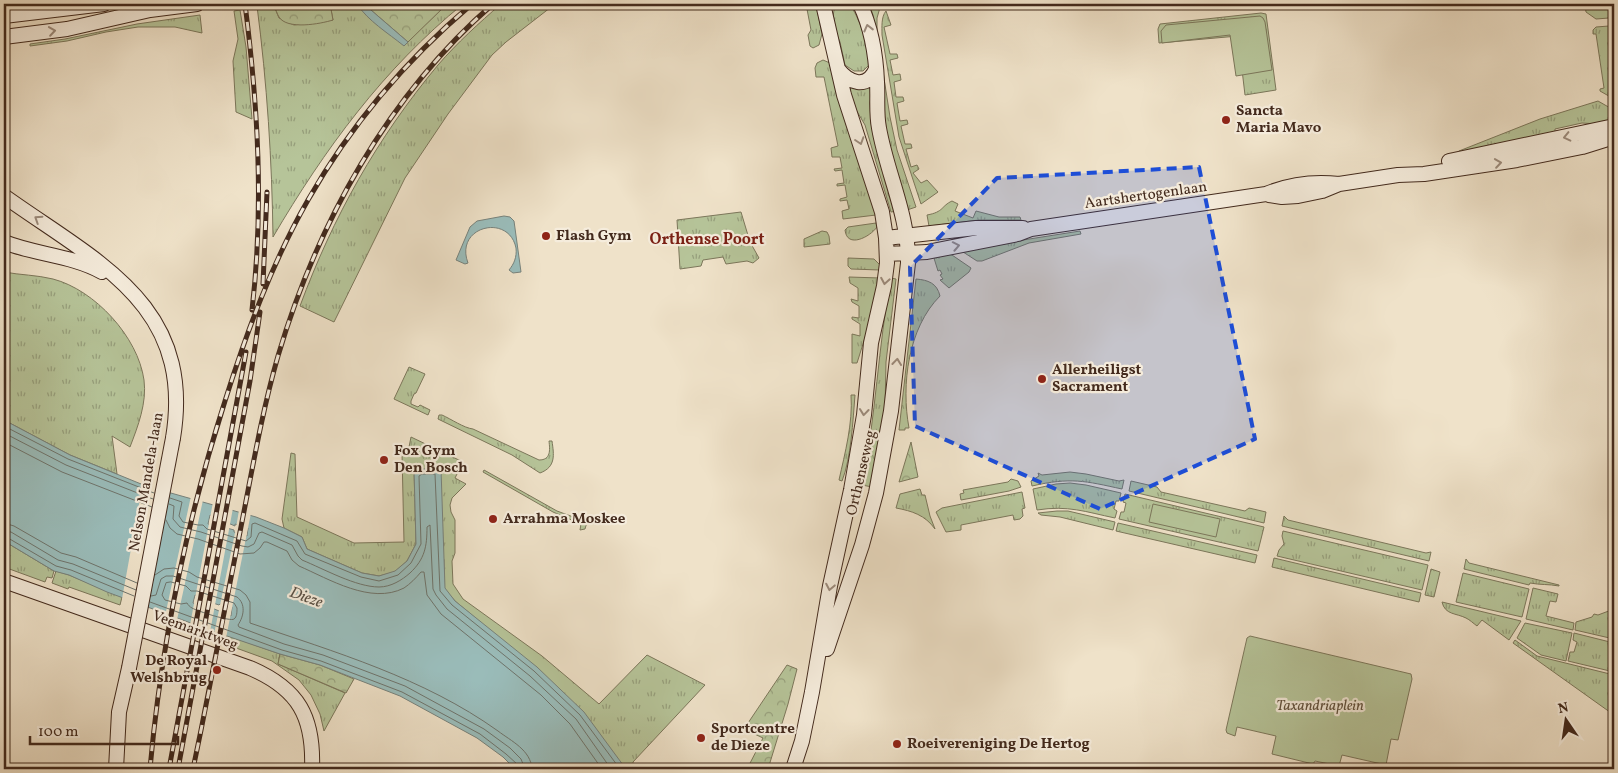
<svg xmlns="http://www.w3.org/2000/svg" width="1618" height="773" viewBox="0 0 1618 773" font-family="Vollkorn,serif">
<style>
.grass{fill:url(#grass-tufts);stroke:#7c775b}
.forest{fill:url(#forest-crowns);stroke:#7c775b}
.green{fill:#b6c499;stroke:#7c775b}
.water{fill:#9abdbb;stroke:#77827c;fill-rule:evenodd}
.pier{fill:#efe2c9}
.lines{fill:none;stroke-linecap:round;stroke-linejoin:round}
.shore{stroke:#6e746c;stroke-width:1}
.secondary-casing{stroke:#432a1d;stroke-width:16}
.secondary{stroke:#f5ecdc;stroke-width:14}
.rail-casing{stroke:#432a1d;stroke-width:5}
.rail{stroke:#f5ecdc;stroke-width:3;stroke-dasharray:9;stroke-linecap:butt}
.secondary-bridge-casing{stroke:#432a1d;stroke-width:16;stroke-linecap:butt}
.secondary-bridge{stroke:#f5ecdc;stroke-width:14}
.oneway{stroke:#9c8b7c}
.marked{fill:#1d4ed8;fill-opacity:0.2;stroke:#1d4ed8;stroke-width:4;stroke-dasharray:10 6;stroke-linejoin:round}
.poi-dot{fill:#8f2418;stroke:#f5ecdc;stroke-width:2}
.labels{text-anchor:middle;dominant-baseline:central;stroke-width:4.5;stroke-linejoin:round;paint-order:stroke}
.poi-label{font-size:15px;font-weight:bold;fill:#432a1d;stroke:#f5ecdc;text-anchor:start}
.street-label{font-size:15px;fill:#432a1d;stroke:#f5ecdc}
.park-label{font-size:15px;font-style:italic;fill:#60503c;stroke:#f5ecdc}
.neighbourhood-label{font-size:16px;font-weight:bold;fill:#7a1f14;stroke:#f5ecdc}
.water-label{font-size:16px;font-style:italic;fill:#594f44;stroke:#f5ecdc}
</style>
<defs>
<pattern id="grass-tufts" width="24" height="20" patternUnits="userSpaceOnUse" patternTransform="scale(1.25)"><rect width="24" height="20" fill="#b6c499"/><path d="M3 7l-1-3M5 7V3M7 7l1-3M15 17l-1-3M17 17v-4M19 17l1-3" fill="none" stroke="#969f7c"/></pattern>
<pattern id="forest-crowns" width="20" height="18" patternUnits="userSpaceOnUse" patternTransform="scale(1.25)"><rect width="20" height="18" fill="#b6c499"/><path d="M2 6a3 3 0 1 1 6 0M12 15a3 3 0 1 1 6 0" fill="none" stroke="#969f7c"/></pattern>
</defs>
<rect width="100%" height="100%" fill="#efe2c9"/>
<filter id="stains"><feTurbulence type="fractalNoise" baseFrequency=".004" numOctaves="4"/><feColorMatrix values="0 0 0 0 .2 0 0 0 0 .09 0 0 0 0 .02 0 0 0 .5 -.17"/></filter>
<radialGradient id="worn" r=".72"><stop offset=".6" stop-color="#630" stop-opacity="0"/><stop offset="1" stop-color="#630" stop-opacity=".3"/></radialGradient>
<path class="grass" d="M330 4H357L404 45 447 4H463C384 68 324 150 273 237 272 160 267 83 257 6H274L279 18 294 25 333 20Z
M501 4H555L506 42 492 55 448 114 405 178 334 322 300 306C333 217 377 138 438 65 457 43 479 23 501 4Z
M806 4H816L822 34 819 45 813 48 810 46 808 35 811 30Z
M869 4H881L877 18V33L890 117 897 150 916 207 907 210 887 141 873 15Z
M1594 4H1610L1609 18 1596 19 1586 12 1585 5Z
M842 5H849C859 13 870 52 869 65L863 71H854L845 65 840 42 832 24 834 10Z
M240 10 246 47 252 119 236 112 233 61 238 39 234 11Z
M886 11 891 25 884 27 890 54H897L898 58 890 60 893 75 900 74 901 80 894 82 896 97H903L904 101 897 103 900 121 907 120 908 124 901 126 905 144H911L912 148 906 149 911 167 917 165 919 169 913 173 921 183 927 180 938 192 921 204 899 137 882 35C882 27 881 17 886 11Z
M1261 13 1266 14 1276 90 1245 95 1238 36 1159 43 1158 29 1160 24Z
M200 15 202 33 175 27H138L106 32 67 41 30 46V44L65 39 137 24Z
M1609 26 1614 54V99L1600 91V89L1604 88 1596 34H1593V30L1596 27Z
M823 60 830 63 876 215 843 219 842 211 849 209 847 200 840 201V199L847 197 845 185 837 186V184L844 183 842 170 835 171 834 169 842 168 840 157H832L831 148 838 146 824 77H816L815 68 817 63Z
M845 82H873L870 103 871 123 897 211 891 212 865 125 855 108Z
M1598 101 1612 109 1608 122 1598 124 1582 123 1555 129V132L1459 153V151L1540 119Z
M952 201 958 204 955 211 973 218 976 211 999 217H1020L1021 220H979L929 226 927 215C944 212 941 206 952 201Z
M741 212 750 242 759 258 753 263 747 261 726 264 723 257 703 260 701 266 680 269 677 220Z
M876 223 877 227C870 237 847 249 845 230L848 227Z
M822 231 827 232 829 236 830 244 804 247V239Z
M1080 231 1081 234 1029 243 982 261H977L960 250Z
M948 254 952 255 971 268 969 272 949 288 940 280 943 279 940 275 942 274 940 270 938 271 933 255Z
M848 258 874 259 880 265V270L851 269 848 266Z
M4 272C20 275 37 275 53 279 95 290 138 337 144 380 147 403 138 426 130 447L112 436 117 474 70 455 4 420Z
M849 277 880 278 868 328 857 363H852V334L860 336V324L852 319V317L859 318V306L852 302 851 299 858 301V288L850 283Z
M891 278 896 279 886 362 885 409 872 487 862 485C876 417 878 346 891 278Z
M916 279C928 280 937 283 940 296 908 328 901 385 909 428H905V430H899Z
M409 367 425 374 416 393 414 394 411 401V404L418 407 420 405 430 410 428 415 394 399Z
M851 395H855C853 420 851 459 842 481L839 480C845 453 853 423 851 395Z
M439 415H442C451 419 464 428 473 429L539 460C551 460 550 450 549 441H552C554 455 556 467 540 473L512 455 438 419Z
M411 437 463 462 455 478 466 484 452 498 450 505 451 512 455 520V553L452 561 453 584 463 599 542 656 599 704 647 655 705 685 633 762V763L639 769H626L479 621 455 601 444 588V560L414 469 416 544 407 561 395 572 379 576 362 573 307 549 302 537 284 528 282 519 291 453 295 454 297 517 354 543 404 542 402 453 408 452Z
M484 470 557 511 587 522 585 529 580 530 581 524 553 512 483 472Z
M1070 472 1086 474 1119 481 1124 480 1122 489C1085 481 1071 477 1032 486L1031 481 1039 476 1038 473 1042 475Z
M1011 479 1018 481 1021 487 1009 491 961 500 960 494 964 493 963 490 1008 482Z
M1131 481 1157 487 1161 492 1245 511 1249 508 1266 512 1264 523 1129 491Z
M1070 483 1086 485 1121 493 1119 501H1116L1114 509 1117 511 1115 518C1086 512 1068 505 1037 510L1033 489 1056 484Z
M920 489 922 495H925L930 516 935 529C925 515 912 511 896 508L900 494Z
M1022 492 1025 508 1022 509 1023 516 1020 519 1014 520 1013 515 961 525V530L946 532 936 512 942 508Z
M1125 494 1264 527 1258 551 1119 519 1121 512H1124L1126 503 1123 502Z
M1057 511H1068L1115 522 1113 530 1060 517 1041 515 1038 513Z
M1284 516 1288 520 1426 553 1431 552 1429 561 1282 526Z
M1118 523 1257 555 1255 563 1116 531Z
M1283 531 1428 565 1422 590 1277 556 1279 550 1284 544 1282 536Z
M4 541 54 571 52 578 47 577 45 582 4 567Z
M1274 558 1421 593 1419 602 1272 567Z
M1466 559 1469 563 1559 585V586C1549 584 1540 585 1530 583L1529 585 1464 569Z
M1431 569 1440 572 1434 597 1425 595Z
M56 571 69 575 122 597 120 605 69 587 68 589 52 583Z
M1463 573 1529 589 1522 617 1456 602Z
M1533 588 1558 594 1556 602 1550 601 1546 616 1574 623 1573 630 1526 619Z
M1442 602 1521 621 1509 640 1482 620 1477 626C1473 623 1470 620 1466 618 1456 613 1445 615 1442 602Z
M1614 609V639L1575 630 1576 622 1592 617 1594 614 1598 615Z
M1525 623 1572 633 1566 661 1541 655 1517 638Z
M1574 633 1614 643V672L1568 661 1570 652H1574L1577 642 1573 640Z
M226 635 280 654 278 664 345 693 324 731 320 714 311 695 299 680 272 661 225 644Z
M1515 640 1537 656 1614 675V715L1513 643Z"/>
<path class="forest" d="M289 4H330L333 20C320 24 287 30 279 17 277 14 276 9 274 6Z
M364 4H447L408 42Z
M911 442 918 477 899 482Z
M280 654 320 665 354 679 346 693 278 664Z
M787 665 797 669 788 704 768 769H747L763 738 744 729Z"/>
<path class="green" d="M1260 16 1263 18 1265 22 1272 70 1236 76 1230 35 1162 43 1161 31 1166 25Z
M1153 504 1220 519 1216 537 1149 522Z
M1250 636 1411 674 1412 679 1398 740 1391 739 1386 765 1342 755 1339 766 1315 761 1313 764 1272 754 1276 736 1237 727 1235 736 1227 733 1226 730 1247 638Z"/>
<path class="water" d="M357 4H364L408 42 404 46C388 33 368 21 357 4Z
M504 216 510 217 514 221 521 272 513 273 509 270C514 264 517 257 516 248 509 213 454 226 468 263L465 264 456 260 470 227 477 221Z
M4 420 70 455 146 486 256 517 284 528 302 537 307 549 362 573 379 576 395 571 407 561 416 544 414 469H441L445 588 455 601 537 667 584 712 626 769H515L503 757 477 738 400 696 320 665 280 654 215 632 107 592 69 575 54 571 4 541ZM210 515 229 521 228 523 235 526V524L248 528 247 536 234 532V530L227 528 226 530 208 524ZM195 595 214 601 213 603 219 605 220 604 232 607 231 616 212 608 211 609 193 603Z"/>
<path class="pier" d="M143 482 170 490 146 609 122 599Z
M191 496 203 500 177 620 165 616Z
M213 502 233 508 210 632 190 625Z
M239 510 251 513 226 638 214 634 236 528V530L245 533V530L236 528Z"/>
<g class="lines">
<path class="shore" d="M4 426 68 459 154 493
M4 433 66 465 153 499
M4 442 62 472 152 507
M170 498 182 502 179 516 183 522 198 525H203L207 529 246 541 251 537 252 524 255 523 297 541 305 554 361 577 379 581 398 575 411 563 421 544 419 476 422 474H435L440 591 452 605 534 671 580 715 620 769
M169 504 174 506 173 519 180 527 201 532 242 546 248 547 254 544 259 533 262 532 292 545 298 556 302 560C324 569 356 587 379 587 391 587 402 580 410 573 425 559 427 546 427 527L430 525 433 589 436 595 447 609 530 676 576 719 611 769
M166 520 170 528 177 534 198 539 240 554 254 553 260 548 264 542H267L287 551 292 560 299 566C329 579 371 605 404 588 410 584 416 578 421 572H424L427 595 441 614 541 695 570 724 602 769
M4 523 14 526 61 553 76 557 137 583
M4 531 11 532 58 560 73 564 136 590
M4 537 8 538 56 566 71 570 134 596
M155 575 164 569 174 568 189 572 197 577 240 590 246 595 250 602V623C335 652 424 678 498 731 511 741 531 750 532 769
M171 582 186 586 191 591H197L234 603 237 608C237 612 237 617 234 619 231 622 197 611 192 608 190 607 188 605 187 603L181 604 165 600 162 595 166 583Z
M151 596 156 595 161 579 166 576H173L237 597C246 604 244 616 238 625L239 627 284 644 323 655 405 686 484 729 510 748 521 759 525 769
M150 602 282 650 321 661 402 692 480 734 506 754 517 764 518 769"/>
<g class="secondary-casing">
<path id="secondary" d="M4 16 104 4
M4 37 67 29 150 10 197 4
M838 69C849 83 867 90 876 69
M1449 161 1614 126
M1269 195 1282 197 1298 196 1322 191 1339 184 1398 175 1424 174 1517 160 1582 147 1614 137
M4 196C96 262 195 304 173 438
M886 238 976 228H1023
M4 242C36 255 71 255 102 272
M887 254 927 252 1018 234 1031 229 1266 194C1290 184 1313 181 1339 184
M4 581 250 668C299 689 314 717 312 769
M827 649 862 545 876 493 891 411 908 263C909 216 887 174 879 128 876 113 878 98 877 82 876 56 871 27 860 4
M116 769 119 712 129 668
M793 769 802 741 812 692 830 586 851 490 864 415 871 343 884 286 887 263 886 238 882 212 844 95 823 4"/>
</g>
<use href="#secondary" class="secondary"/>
<g class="rail-casing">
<path id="rail" d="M245 4C258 106 264 207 252 310
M263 284 267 192
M150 769C161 645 187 520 225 401 247 331 272 263 308 200 350 126 407 59 472 4
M169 769 246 352
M178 769 250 381 260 312
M193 769C209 692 224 615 239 537 251 477 261 415 278 356 317 224 388 95 493 4"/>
</g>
<use href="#rail" class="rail"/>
<g class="secondary-bridge-casing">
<path id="secondary-bridge" d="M129 668 173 438"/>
</g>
<use href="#secondary-bridge" class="secondary-bridge"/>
</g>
<defs><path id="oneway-chevron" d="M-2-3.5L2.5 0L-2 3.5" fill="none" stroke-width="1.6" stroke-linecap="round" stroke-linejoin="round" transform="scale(1.25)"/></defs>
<g class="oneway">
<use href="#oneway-chevron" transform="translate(868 28) rotate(-104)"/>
<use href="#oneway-chevron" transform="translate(52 31) rotate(-8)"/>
<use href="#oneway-chevron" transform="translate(1567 137) rotate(167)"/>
<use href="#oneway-chevron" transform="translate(860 141) rotate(72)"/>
<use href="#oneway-chevron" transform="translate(1498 163) rotate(-8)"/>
<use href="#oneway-chevron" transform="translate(38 219) rotate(-147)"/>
<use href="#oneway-chevron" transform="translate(956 246) rotate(-11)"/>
<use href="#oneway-chevron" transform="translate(885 281) rotate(100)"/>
<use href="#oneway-chevron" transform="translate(897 362) rotate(-84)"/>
<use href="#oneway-chevron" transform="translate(864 412) rotate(96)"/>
<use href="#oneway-chevron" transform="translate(830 587) rotate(101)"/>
</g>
<path class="marked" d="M1199 167 1255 439 1100 509 915 426 910 267 997 178Z"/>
<g class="poi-dot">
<circle cx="1226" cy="120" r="5"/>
<circle cx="546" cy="236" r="5"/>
<circle cx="1042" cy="379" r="5"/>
<circle cx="384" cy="460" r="5"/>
<circle cx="493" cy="519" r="5"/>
<circle cx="217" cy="670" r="5"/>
<circle cx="701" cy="738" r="5"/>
<circle cx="897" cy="744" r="5"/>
</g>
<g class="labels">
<g class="poi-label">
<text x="1236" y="111">Sancta<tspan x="1236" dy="17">Maria Mavo</tspan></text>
<text x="556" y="236">Flash Gym</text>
<text x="1052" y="370">Allerheiligst<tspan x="1052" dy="17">Sacrament</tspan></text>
<text x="394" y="451">Fox Gym<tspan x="394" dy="17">Den Bosch</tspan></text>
<text x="503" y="519">Arrahma Moskee</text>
<text x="207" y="661" text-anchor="end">De Royal<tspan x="207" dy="17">Welshbrug</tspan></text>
<text x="711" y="729">Sportcentre<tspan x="711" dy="17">de Dieze</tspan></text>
<text x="907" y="744">Roeivereniging De Hertog</text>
</g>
<g class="street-label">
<text transform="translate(1146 196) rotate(-8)">Aartshertogenlaan</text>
<text transform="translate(862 473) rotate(-77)">Orthenseweg</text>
<text transform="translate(147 482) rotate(-80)">Nelson Mandela-laan</text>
<text transform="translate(195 631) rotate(20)">Veemarktweg</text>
</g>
<g class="park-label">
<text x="1320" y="706">Taxandriaplein</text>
</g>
<g class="neighbourhood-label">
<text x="707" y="240">Orthense Poort</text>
</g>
<g class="water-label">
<text transform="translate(306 598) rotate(20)">Dieze</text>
</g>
</g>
<rect width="1618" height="773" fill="none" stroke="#efe2c9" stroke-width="20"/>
<rect x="5" y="5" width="1608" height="763" fill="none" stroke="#432a1d" stroke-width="2.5"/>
<rect x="10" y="10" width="1598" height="753" fill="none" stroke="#432a1d"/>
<g transform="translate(1566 720) rotate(347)" stroke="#f5ecdc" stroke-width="4" paint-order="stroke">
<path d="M0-4L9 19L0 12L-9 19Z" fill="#432a1d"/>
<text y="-8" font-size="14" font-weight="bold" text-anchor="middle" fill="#432a1d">N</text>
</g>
<path d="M30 736v8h148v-8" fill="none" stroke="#432a1d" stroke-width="2.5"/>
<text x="38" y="736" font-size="15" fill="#432a1d" stroke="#f5ecdc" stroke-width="4" paint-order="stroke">100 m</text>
<rect width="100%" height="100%" filter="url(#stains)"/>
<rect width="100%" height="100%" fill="url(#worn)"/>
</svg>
